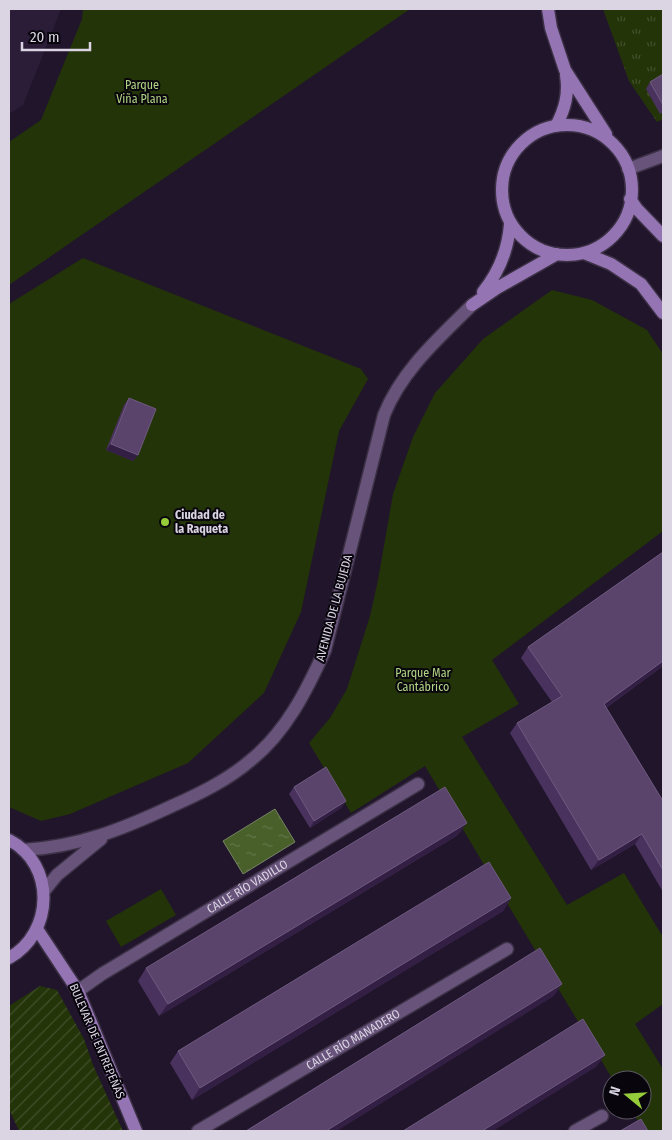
<svg xmlns="http://www.w3.org/2000/svg" width="672" height="1140" viewBox="0 0 672 1140" font-family="'Fira Sans Condensed',sans-serif">
<style>
.built{fill:#2b1d38}
.grass{fill:url(#grass-tufts)}
.park{fill:#233408}
.garden{fill:url(#garden-furrows)}
.water{fill:url(#water-ripples);stroke:#758362}
.lines{fill:none;stroke-linecap:round;stroke-linejoin:round}
.street-casing{stroke:#3b3045;stroke-width:15}
.secondary-casing{stroke:#3b3045;stroke-width:15}
.street{stroke:#68547b;stroke-width:12}
.secondary{stroke:#9474b2;stroke-width:12}
.wall{fill:#4a325e}
.shaded-wall{fill:#331f44}
.building{fill:#5a446c;stroke:#6e5a7f}
.poi-dot{fill:#95cc3a;stroke:#08050d;stroke-width:2}
.labels{text-anchor:middle;dominant-baseline:central;stroke-width:4;stroke-linejoin:round;paint-order:stroke}
.park-label{font-size:12px;fill:#b1d584;stroke:#08050d}
.poi-label{font-size:12px;font-weight:bold;fill:#dbd4e3;stroke:#08050d;text-anchor:start}
.street-label{font-size:12px;fill:#dbd4e3;stroke:#08050d}
</style>
<defs>
<pattern id="grass-tufts" width="24" height="20" patternUnits="userSpaceOnUse" patternTransform="scale(1.25)"><rect width="24" height="20" fill="#233408"/><path d="M3 7l-1-3M5 7V3M7 7l1-3M15 17l-1-3M17 17v-4M19 17l1-3" fill="none" stroke="#42502c"/></pattern>
<pattern id="garden-furrows" width="10" height="10" patternUnits="userSpaceOnUse" patternTransform="scale(1.25)"><rect width="10" height="10" fill="#233408"/><path d="M-1 1l2-2M0 10L10 0M9 11l2-2" fill="none" stroke="#42502c"/></pattern>
<pattern id="water-ripples" width="26" height="14" patternUnits="userSpaceOnUse" patternTransform="scale(1.25)"><rect width="26" height="14" fill="#49602a"/><path d="M2 4q2-2 4 0t4 0M15 11q2-2 4 0t4 0" fill="none" stroke="#637649"/></pattern>
</defs>
<rect width="100%" height="100%" fill="#21152b"/>
<path class="built" d="M9 9H61L23 105 9 114Z"/>
<path class="grass" d="M603 9H663V119L657 122 629 81Z"/>
<path class="park" d="M83 9H410L9 285V142L41 120 82 19Z
M83 258 361 369 368 379 339 431 301 612 264 693 188 763 70 814 41 821 9 807V304Z
M552 290 592 300 647 330 663 354V531L492 660 519 704 462 737 567 905 624 873 663 937V1004L635 1024 663 1069V1131H644L631 1110H642V1080H613L425 766 351 813 309 743 330 718 347 689 370 616 378 580 393 494 413 437 435 393 483 339Z
M161 889 176 915 121 947 106 921Z"/>
<path class="garden" d="M40 986 57 990 84 1039 93 1065 123 1131H19L9 1109V1006Z"/>
<path class="water" d="M275 809 295 842 243 874 223 841Z"/>
<g class="lines">
<g class="street-casing">
<g id="street">
<path d="M628 169 663 156"/>
<path d="M23 850C78 847 123 829 172 806 199 794 228 780 251 760 286 732 307 690 325 650L384 415C402 370 439 338 472 305"/>
<path d="M44 891 57 875 101 839"/>
<path id="s1" d="M78 991 102 974 418 784"/>
<path id="s2" d="M198 1131 507 949"/>
<path d="M575 1131 602 1116"/>
</g>
</g>
<g class="secondary-casing">
<path id="secondary" d="M548 9 551 28 565 70 606 134
M502 190a65 65 0 1 1 130 0a65 65 0 1 1-130 0Z
M556 126C565 109 569 94 566 75
M630 199 637 209 663 236
M584 253 611 264 641 284 663 313
M483 292C499 272 508 251 510 224
M472 305 497 288 557 254
M9 840C56 864 54 933 9 958
M37 929 78 991 136 1131"/>
</g>
<use href="#street" class="street"/>
<use href="#secondary" class="secondary"/>
</g>
<path class="wall" d="M663 74V112L660 114 646 89 650 82Z
M129 398 138 455 133 461 106 450 124 405Z
M663 552V666L606 708 663 801V892L635 844 591 870 510 733 517 723 552 702 521 658 528 647Z
M294 787 346 801 341 808 310 828 289 794Z
M458 835 159 1016 138 981 146 968Z
M511 898 503 911 192 1100 170 1063 178 1051Z"/>
<path class="shaded-wall" d="M111 444 138 455 133 461 106 450Z
M663 661V666L597 714 604 704Z
M346 801 341 808 310 828 314 821Z
M467 823 458 835 159 1016 168 1004Z
M642 834 635 844 591 870 599 860Z
M511 898 503 911 192 1100 200 1088Z
M562 984 554 996 337 1131H326Z
M605 1055 596 1067 493 1131H482Z"/>
<path class="building" d="M663 74V105L650 82Z
M129 398 156 409 138 455 111 444Z
M663 552V592L662 593 663 594V661L604 704 663 801V870L642 834 599 860 517 723 562 696 528 647Z
M326 767 346 801 314 821 294 787Z
M445 787 467 823 168 1004 146 968Z
M489 862 511 898 200 1088 178 1051Z
M540 948 562 984 326 1131H246Z
M583 1019 605 1055 482 1131H403Z
M641 1119 648 1131H620Z"/>
<circle class="poi-dot" cx="165" cy="522" r="5"/>
<g class="labels">
<g class="park-label">
<text x="142" y="85">Parque<tspan x="142" dy="14">Viña Plana</tspan></text>
<text x="423" y="673">Parque Mar<tspan x="423" dy="14">Cantábrico</tspan></text>
</g>
<g class="poi-label">
<text x="175" y="515">Ciudad de<tspan x="175" dy="14">la Raqueta</tspan></text>
</g>
<g class="street-label">
<text transform="translate(334 608) rotate(-75)">AVENIDA DE LA BUJEDA</text>
<text stroke="none"><textPath href="#s1" startOffset="199">CALLE RÍO VADILLO</textPath></text>
<text stroke="none"><textPath href="#s2" startOffset="180">CALLE RÍO MANADERO</textPath></text>
<text transform="translate(97 1041) rotate(67)">BULEVAR DE ENTREPEÑAS</text>
</g>
</g>
<rect width="672" height="1140" fill="none" stroke="#dbd4e3" stroke-width="20"/>
<g transform="translate(627 1095) rotate(288)"><circle r="24" fill="#08050d" stroke="#5c5863"/>
<path d="M0-4L9 19L0 12L-9 19Z" fill="#95cc3a"/>
<text y="-8" font-size="14" font-weight="bold" text-anchor="middle" fill="#dbd4e3">N</text>
</g>
<path d="M22 42v8h68v-8" fill="none" stroke="#dbd4e3" stroke-width="2.5"/>
<text x="30" y="42" font-size="15" fill="#dbd4e3" stroke="#08050d" stroke-width="4" paint-order="stroke">20 m</text>
</svg>
